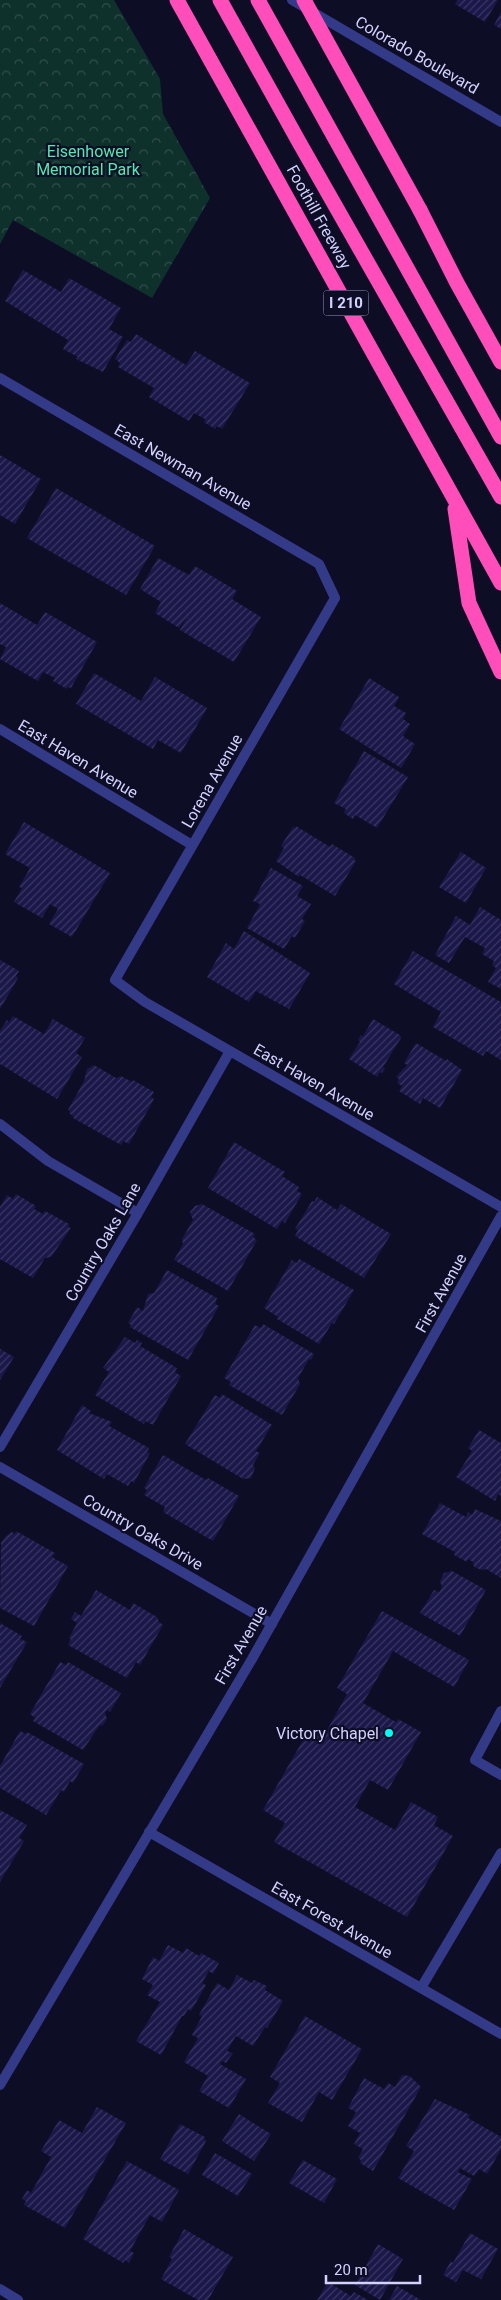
<svg xmlns="http://www.w3.org/2000/svg" width="501" height="2300" viewBox="0 0 501 2300" font-family="Roboto,sans-serif">
<style>
.park{fill:url(#park-crowns)}
.building{fill:url(#building-hatch)}
.lines{fill:none;stroke-linecap:round;stroke-linejoin:round}
.service{stroke:#333b89;stroke-width:10}
.minor{stroke:#333b89;stroke-width:10}
.tertiary{stroke:#333b89;stroke-width:10}
.motorway{stroke:#ff4dba;stroke-width:15}
.motorway-bridge{stroke:#ff4dba;stroke-width:15}
.poi-dot{fill:#00fdf5;stroke:#0e0d26;stroke-width:2}
.labels{text-anchor:middle;dominant-baseline:central;stroke-width:4.5;stroke-linejoin:round;paint-order:stroke}
.shield{fill:#0e0d26;stroke:#9797be;stroke-width:1}
.shield-label{font-size:15px;font-weight:bold;fill:#d2d2ff}
.street-label{font-size:16px;fill:#d2d2ff;stroke:#0e0d26}
.park-label{font-size:16px;fill:#52eab0;stroke:#0e0d26}
.poi-label{font-size:16px;fill:#d2d2ff;stroke:#0e0d26;text-anchor:end}
</style>
<defs>
<pattern id="park-crowns" width="20" height="18" patternUnits="userSpaceOnUse" patternTransform="scale(1.25)"><rect width="20" height="18" fill="#0f312b"/><path d="M2 6a3 3 0 1 1 6 0M12 15a3 3 0 1 1 6 0" fill="none" stroke="#314e4b"/></pattern>
<pattern id="building-hatch" width="6" height="6" patternUnits="userSpaceOnUse" patternTransform="scale(1.25)"><rect width="6" height="6" fill="#1a1749"/><path d="M-1 1l2-2M0 6l6-6M5 7l2-2" fill="none" stroke="#3a3864"/></pattern>
</defs>
<rect width="100%" height="100%" fill="#0e0d26"/>
<path class="park" d="M0 0H114L160 79 163 114 210 198 152 298 13 220 0 244Z"/>
<path class="building" d="M458 0H498L485 22 455 4Z
M501 12V29L494 25Z
M23 270 61 292 69 278 121 308 109 329 123 337 103 372 76 359 78 357 63 349 68 340 5 301Z
M136 334 186 365 195 351 250 383 222 429 217 426 215 429 204 422 205 419 194 413 189 421 149 397 154 388 118 367 120 363 115 359 127 340 131 342Z
M0 455 41 479 15 524 0 515Z
M56 488 155 546 126 595 27 538Z
M158 558 189 575 195 566 237 591 232 599 261 617 234 662 180 630 187 617 179 628 155 613 161 602 140 589Z
M0 603 37 625 45 612 97 642 71 688 68 687 67 689 53 681 55 678 43 672 38 681 0 659 6 647 0 644Z
M94 673 141 701 155 677 207 708 181 753 158 740 153 749 76 704Z
M369 678 399 697 394 706 406 713 403 719 410 724 403 736 415 744 401 768 339 729Z
M364 751 408 777 377 828 355 815 353 819 344 813 346 809 334 803Z
M24 822 110 873 72 937 49 924 58 909 50 904 42 918 14 902 22 888 19 887 30 868 5 854Z
M296 826 330 847 332 844 355 858 354 860 356 861 335 896 300 875 299 877 276 861 284 848 281 846 293 827 295 828Z
M461 852 486 868 466 903 439 887Z
M271 868 303 886 297 896 311 904 302 919 305 921 295 938 292 936 284 949 247 928 260 904 253 901Z
M480 907 501 920V989L488 982 496 968 492 965 494 961 482 954 485 948 465 937 449 963 435 955 456 916 470 925Z
M244 931 310 973 289 1009 256 991 249 1002 207 977 226 943 234 949Z
M413 951 501 1002V1060L486 1051 483 1056 433 1027 441 1012 394 984Z
M0 960 19 971 16 976 18 978 0 1009Z
M13 1016 44 1034 53 1019 85 1038 76 1053 82 1057 57 1099 0 1064V1031L7 1020 9 1022Z
M373 1019 400 1035 401 1038 383 1067 385 1068 382 1073 380 1072 377 1077 349 1059 360 1042 358 1040 361 1035 363 1036Z
M416 1043 446 1061 447 1059 462 1070 440 1108 423 1098 420 1104 399 1091 402 1086 397 1083 399 1079 396 1077 407 1065 404 1063Z
M94 1065 116 1078 121 1076 132 1082 133 1080 154 1092 151 1097 154 1099 129 1144 123 1141 121 1145 73 1118 74 1117 69 1113 70 1111 68 1110 84 1081 87 1069Z
M234 1142 285 1172 282 1176 299 1187 297 1191 302 1194 285 1223 282 1221 277 1229 208 1188Z
M16 1194 36 1206 34 1209 43 1214 45 1211 69 1224 68 1227 71 1228 51 1257 45 1258 33 1278 0 1259V1207L7 1195 13 1199Z
M317 1197 337 1210 341 1204 391 1234 364 1278 295 1236 298 1230 295 1229 312 1201 314 1202Z
M202 1204 255 1234 253 1237 257 1240 228 1291 174 1260 183 1244 182 1239 193 1220 190 1212 195 1206Z
M299 1259 354 1290 334 1324 332 1323 319 1344 277 1319 278 1317 264 1308 292 1260 297 1263Z
M167 1270 217 1298 215 1304 219 1306 188 1360 130 1327 131 1325 128 1323 137 1307 143 1311 148 1294 154 1293Z
M263 1324 314 1354 311 1360 309 1359 298 1378 300 1384 282 1415 229 1385 231 1382 224 1378 255 1325 261 1328Z
M125 1337 135 1343 137 1340 142 1343 140 1346 177 1368 175 1372 181 1376 153 1425 145 1421 144 1424 95 1395 109 1372 103 1368Z
M0 1349 14 1357 0 1380Z
M222 1394 272 1425 256 1451 260 1453 253 1465 255 1468 251 1478 243 1479 185 1444 215 1395 220 1398Z
M82 1405 91 1411 89 1413 112 1422 109 1426 149 1448 147 1452 150 1453 134 1483 131 1481 128 1486 107 1474 104 1479 57 1450Z
M479 1430 501 1443V1496L498 1494 495 1501 456 1477 472 1451 468 1448Z
M163 1455 206 1480 208 1478 239 1496 213 1541 163 1512 165 1507 144 1495 147 1490 144 1488Z
M440 1503 466 1517 468 1512 472 1515 475 1509 501 1521V1578L486 1569 482 1570 474 1567 473 1562 468 1559 467 1562 454 1555 455 1552 422 1534Z
M16 1531 55 1553 52 1557 68 1566 34 1626 0 1608 1 1543 6 1536 12 1532 15 1534Z
M452 1571 486 1590 460 1636 420 1613 434 1590 439 1592 442 1587 440 1581 444 1573Z
M96 1590 130 1610 133 1603 157 1617 159 1622 163 1625 140 1665 136 1662 127 1678 68 1645 71 1639 69 1638 77 1623 71 1619 75 1612 81 1616Z
M382 1611 469 1660 454 1687 393 1651 363 1703 396 1722 398 1719 421 1732 388 1790 370 1780 355 1807 395 1830 411 1802 438 1817 434 1825 453 1836 407 1917 274 1842 285 1823 263 1810 310 1728 324 1736 347 1694 337 1688Z
M0 1623 22 1636 20 1639 27 1642 0 1688Z
M60 1662 66 1665 68 1662 121 1693 110 1712 107 1710 105 1713 107 1719 103 1725 99 1726 83 1750 33 1721 35 1718 30 1714Z
M20 1731 26 1734 27 1732 84 1764 73 1783 70 1781 64 1792 61 1790 46 1815 0 1788V1766Z
M0 1810 27 1825 19 1838 24 1841 0 1882Z
M168 1945 183 1953 186 1948 199 1956 201 1953 219 1963 213 1974 209 1971 202 1983 206 1985 191 2011 188 2009 184 2016H182L161 2055 136 2041 160 2002 147 1995 153 1985 142 1979 153 1957 159 1961Z
M237 1975 252 1983 254 1980 267 1986 265 1990 283 2001 267 2028 265 2027 253 2046 236 2036 227 2051 233 2053 226 2063 222 2061 220 2064 246 2079 229 2108 199 2091 208 2076 184 2062 198 2038 192 2035 202 2016 199 2015 217 1983 229 1990Z
M305 2016 362 2049 332 2100 319 2092 302 2122 268 2103 280 2083 270 2077Z
M402 2075 410 2076 421 2087 373 2171 360 2163 361 2160 358 2158 363 2149 354 2144 360 2133 348 2126 356 2112 348 2108 364 2078 384 2089 388 2083 395 2087Z
M435 2099 470 2115 468 2118 501 2137V2149L487 2174 479 2169 474 2176 460 2168 458 2172 472 2179 454 2210 398 2178 414 2151 406 2146Z
M97 2107 126 2123 65 2228 24 2205 26 2201 22 2199 27 2190 31 2193 51 2157 41 2151 59 2120 82 2133Z
M239 2114 271 2134 254 2161 222 2141Z
M180 2124 205 2137 204 2139 206 2141 188 2174 160 2159Z
M215 2153 252 2174 238 2196 202 2175Z
M303 2160 337 2179 324 2203 289 2183Z
M127 2161 179 2190 162 2222 150 2215 130 2251 134 2253 129 2263 125 2260 123 2263 83 2239Z
M184 2229 233 2257 208 2300H198L161 2279 172 2259 169 2257Z
M470 2233 498 2249 481 2279 463 2270 456 2282 443 2275 451 2261 453 2263Z
M378 2244 403 2259 380 2300 355 2285Z
M328 2282 351 2296 354 2292 368 2300H317Z
M397 2286 421 2300H389Z"/>
<g class="lines">
<path class="service" d="M501 1711 475 1760 501 1775
M421 1988 501 1853"/>
<path class="minor" d="M0 378 319 564 335 598 115 980 145 1002 501 1207
M0 729 192 845
M0 1124 48 1161 138 1213
M0 1447 138 1213 230 1051
M0 1467 272 1624
M149 1832 501 2034
M0 2289 18 2300"/>
<path class="tertiary" d="M292 0 501 122
M0 2085 252 1659 501 1216"/>
<path class="motorway" d="M177 0 501 583
M220 0 299 142 501 497
M258 0 501 437
M420 210 457 283 501 362
M455 509 469 603 501 672"/>
<path class="motorway-bridge" d="M304 0 420 210"/>
</g>
<circle class="poi-dot" cx="389" cy="1733" r="5"/>
<g class="labels">
<rect class="shield" x="323.5" y="290.5" width="45" height="25" rx="4"/>
<g class="shield-label">
<text x="346" y="303">I 210</text>
</g>
<g class="street-label">
<text transform="translate(417 55) rotate(30)">Colorado Boulevard</text>
<text transform="translate(319 217) rotate(61)">Foothill Freeway</text>
<text transform="translate(183 467) rotate(30)">East Newman Avenue</text>
<text transform="translate(78 759) rotate(31)">East Haven Avenue</text>
<text transform="translate(212 781) rotate(-60)">Lorena Avenue</text>
<text transform="translate(314 1082) rotate(30)">East Haven Avenue</text>
<text transform="translate(103 1242) rotate(-60)">Country Oaks Lane</text>
<text transform="translate(441 1293) rotate(-61)">First Avenue</text>
<text transform="translate(143 1532) rotate(30)">Country Oaks Drive</text>
<text transform="translate(241 1645) rotate(-60)">First Avenue</text>
<text transform="translate(332 1920) rotate(30)">East Forest Avenue</text>
</g>
<g class="park-label">
<text x="88" y="151">Eisenhower<tspan x="88" dy="18">Memorial Park</tspan></text>
</g>
<g class="poi-label">
<text x="379" y="1733">Victory Chapel</text>
</g>
</g>
<path d="M326 2275v8h94v-8" fill="none" stroke="#d2d2ff" stroke-width="2.5"/>
<text x="334" y="2275" font-size="15" fill="#d2d2ff" stroke="#0e0d26" stroke-width="4" paint-order="stroke">20 m</text>
</svg>
